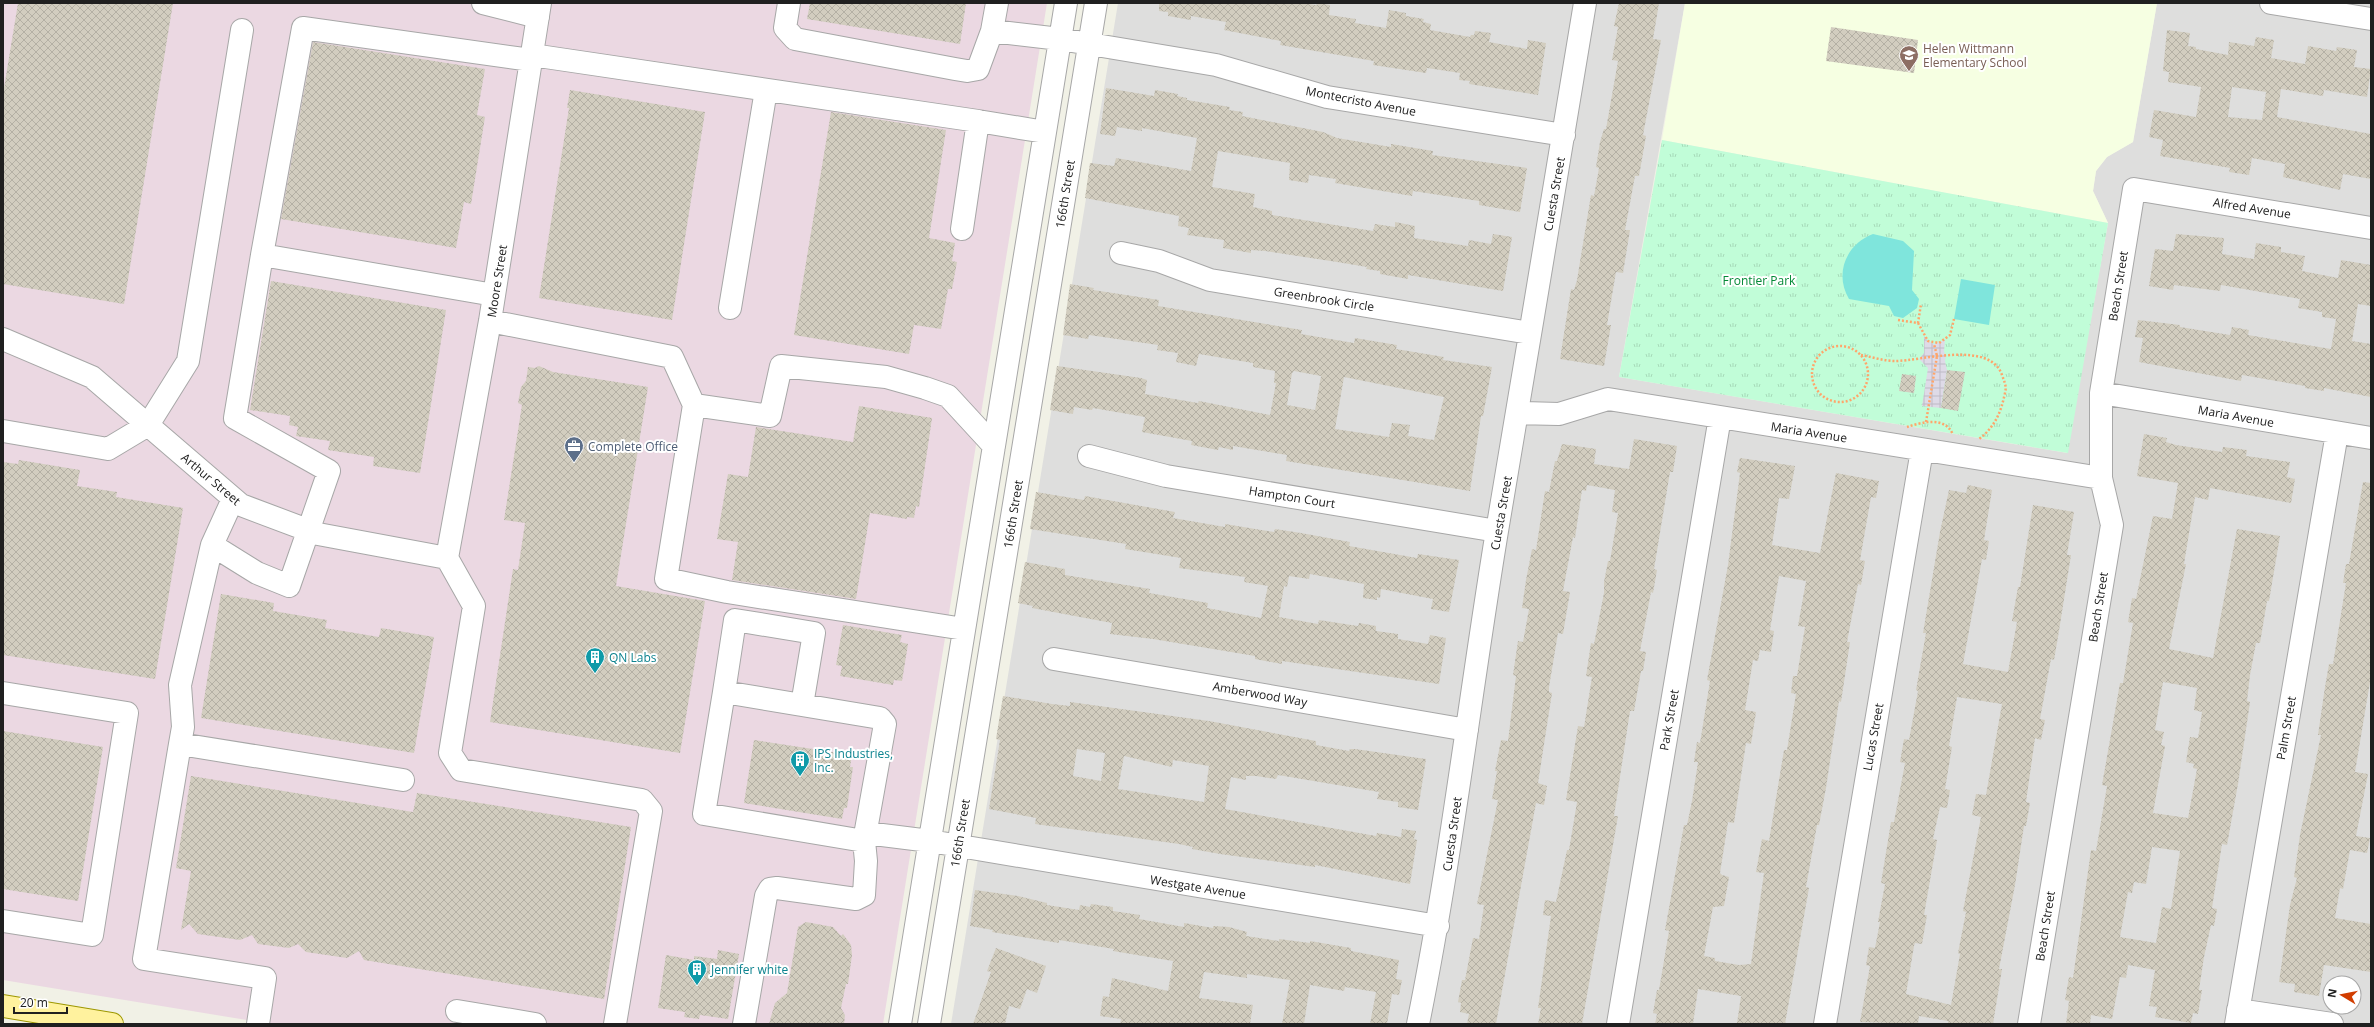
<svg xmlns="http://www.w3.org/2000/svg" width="2374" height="1027" viewBox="0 0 2374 1027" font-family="'Open Sans',sans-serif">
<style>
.residential{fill:#dededd;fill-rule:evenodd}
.industrial{fill:#ebd8e2}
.education{fill:#f6ffe2}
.park{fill:url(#park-tufts)}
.pitch{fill:#7fe5dc}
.plaza{fill:url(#plaza-grid)}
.building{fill:url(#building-cross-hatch);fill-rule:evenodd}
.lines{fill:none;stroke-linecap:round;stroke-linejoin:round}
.minor-casing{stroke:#a7a7a7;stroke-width:24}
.major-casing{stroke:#9d9700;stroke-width:24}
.path{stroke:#ffa56a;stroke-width:2.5;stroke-dasharray:2 2;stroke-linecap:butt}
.minor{stroke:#fff;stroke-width:22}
.major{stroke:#fff29e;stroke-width:22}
.labels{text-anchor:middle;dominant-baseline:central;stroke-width:4;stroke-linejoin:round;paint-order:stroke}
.education-label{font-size:12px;fill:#785e54;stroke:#fff;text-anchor:start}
.street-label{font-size:12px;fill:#202020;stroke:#fff}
.park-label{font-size:12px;fill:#048936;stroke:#fff}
.service-label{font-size:12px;fill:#4e5e75;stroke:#fff;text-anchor:start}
.culture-label{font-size:12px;fill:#0d838f;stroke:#fff;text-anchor:start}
</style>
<defs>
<pattern id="park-tufts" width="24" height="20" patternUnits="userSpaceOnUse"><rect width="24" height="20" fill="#c1fdd8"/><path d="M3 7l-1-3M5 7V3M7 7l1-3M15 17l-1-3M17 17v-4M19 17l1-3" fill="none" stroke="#a6d9b9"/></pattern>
<pattern id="plaza-grid" width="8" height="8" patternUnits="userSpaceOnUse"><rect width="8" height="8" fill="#dedae7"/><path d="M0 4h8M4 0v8" fill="none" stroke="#bebbc6"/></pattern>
<pattern id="building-cross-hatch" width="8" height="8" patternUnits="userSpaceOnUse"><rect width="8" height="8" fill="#d2cdbf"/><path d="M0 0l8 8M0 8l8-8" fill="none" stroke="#b4b0a4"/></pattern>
</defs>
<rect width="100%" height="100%" fill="#f1f1e6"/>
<path class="residential" d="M1118 3H1685L1619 377 2067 453 2108 223 2093 191 2096 171 2107 157 2133 142 2157 3H2371V1024H951ZM2330 983H2354V1007H2330Z"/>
<path class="industrial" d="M3 3H1047L883 1024H271L3 980Z"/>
<path class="education" d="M1685 3H2157L2133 142 2107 157 2096 171 2093 191 2108 223 1662 140Z"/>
<path class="park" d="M1662 140 2108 223 2068 453 1619 377Z"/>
<path class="pitch" d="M1873 234 1903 241 1914 251 1912 290 1919 299 1917 308 1903 318 1894 316 1889 306 1849 299C1834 274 1846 244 1873 234Z
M1961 279 1995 285 1989 325 1954 319Z"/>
<path class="plaza" d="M1924 336 1928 341 1934 344 1945 340 1944 352 1946 355 1945 361 1947 370 1941 408 1922 406 1928 368 1919 359 1924 353Z"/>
<path class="building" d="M18 3H173L124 304 3 284V94Z
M810 3H966L960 44 807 19Z
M1159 3H1303L1316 5 1319 3 1330 5 1329 15 1356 19 1355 23 1386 28 1389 10 1406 13V16L1424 19 1423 22 1431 24 1430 30 1470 37 1471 35H1474L1475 31 1491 33 1489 42 1527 49 1528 40 1546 43 1538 95 1469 84 1470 81 1459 80 1460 73 1427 68 1426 73 1373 65 1374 61 1280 45 1281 41 1224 30 1226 22 1191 16V20L1168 16V12L1159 11Z
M1619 3H1659L1653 39 1661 40 1643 135 1646 136 1639 176H1635L1625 230H1630L1623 273 1616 272 1607 325H1611L1604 366 1560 359 1571 289 1574 290 1577 280 1591 195 1594 196 1599 168 1596 167 1600 142 1604 129H1606L1618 61 1612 60 1618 27 1614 26Z
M1831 27 1918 40 1914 73 1826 61Z
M2167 30 2190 33 2188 46 2196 47V49L2228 55 2229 42 2254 46 2256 37 2274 40 2271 58 2305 64 2308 46 2336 51 2337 47 2357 50 2354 67 2371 69 2367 97 2324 90 2323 96 2281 89 2277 117 2371 134V179L2343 174 2340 190 2283 177 2285 164 2252 158 2249 175 2229 172 2230 168 2160 156 2163 140 2149 137 2154 110 2196 117 2201 87 2168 82 2169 72 2163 71ZM2232 87 2266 92 2262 120 2228 117Z
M313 42 485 69 477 115 485 117 471 204 464 202 456 248 281 219Z
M1106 88 1154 96 1155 90 1178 94 1177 96 1187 98V100L1230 107 1229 110 1243 112 1242 116 1323 132 1337 138 1391 147V144L1433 151 1432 155 1527 168 1520 212 1479 205V201L1413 191 1412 196 1335 183 1336 179 1309 175 1308 183 1289 180 1290 163 1218 151 1212 187 1255 194 1253 207 1272 211V215L1373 231 1375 224 1395 227V222L1415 226 1414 238 1468 246 1469 240 1491 244 1493 234 1512 237 1503 291 1408 275V279L1380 274V271L1366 269 1367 267 1337 262 1265 251 1251 250V253L1223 248 1224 240 1187 235 1189 228 1178 226 1179 216 1085 198 1090 163 1114 166 1116 158 1191 171 1197 138 1142 128V131L1117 127 1115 136 1100 134Z
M570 90 705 112 672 320 539 298 569 108H567Z
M831 112 946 130 929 238 955 243 952 261 957 262 952 289H948L941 329 914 325 909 354 794 335Z
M2176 234 2224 238 2222 254 2254 259 2256 243 2281 247V252L2305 256 2302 271 2338 278 2341 260 2371 265V306L2358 304 2352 341 2371 344V397L2324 388V391L2305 388V386L2242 375 2241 381 2139 362 2143 338 2135 337 2138 320 2180 325V327L2230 335 2232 327 2249 330 2248 335 2331 349 2336 319 2322 317V312L2298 308 2300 299 2221 285 2220 291 2174 285 2173 290 2149 286 2155 249 2173 251Z
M271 281 446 310 420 473 373 466 374 457 328 450 330 441 296 436 298 427 289 425 290 416 250 410Z
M1070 284 1094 288 1093 290 1159 300 1158 306 1302 330 1301 334 1354 343 1355 338 1397 345 1396 349 1444 357 1443 360 1492 367 1483 416H1481L1470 491 1286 461 1287 455 1233 446V450L1219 447 1218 450 1191 445 1192 441 1142 432 1145 417 1093 408 1092 410 1074 407 1073 414 1050 410 1057 366 1141 378 1147 380 1145 394 1198 403 1199 401 1270 415 1276 383H1274L1275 371 1253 367V363L1199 354 1196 366 1176 362 1178 353 1157 350 1158 345 1089 335 1088 339 1063 335ZM1294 371 1321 376 1315 410 1287 405 1292 373ZM1344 377 1444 397 1434 440 1408 436 1410 425 1392 423 1389 437 1335 429Z
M539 366 553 372 648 387 616 586 705 601 680 753 490 722 513 569 518 570 525 523 504 520 522 405 518 403 521 387 526 381 528 367 535 368Z
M1947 370 1965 372 1958 411 1941 408Z
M1902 374 1916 376 1914 393 1899 391Z
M859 406 932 418 919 507 916 506 914 518 907 517V519L870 513 856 599 732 580 738 542 717 539 728 474 748 477 756 427 853 442Z
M2144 434 2167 438 2166 442 2176 445 2222 452 2223 447 2247 450 2246 456 2290 462 2287 477 2295 479 2291 503 2210 488 2208 500 2195 497 2184 564H2186L2169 649 2213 658 2237 529 2280 536 2269 601H2267L2260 643H2256L2250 675 2247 701 2250 702 2238 784 2227 845 2222 844 2212 908 2217 909 2214 926 2211 925 2204 957 2199 990H2202L2198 1014 2193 1013 2191 1023 2155 1017 2157 1007 2149 1006 2155 970 2128 965 2126 978 2120 977 2112 1019 2091 1015 2090 1024H2066L2069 1001 2065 1000 2069 977 2073 978 2091 850 2096 851 2107 786 2102 785 2120 683H2123L2133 623 2128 622 2132 598 2136 599 2153 516 2172 519 2178 483 2137 476ZM2163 682 2197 688 2194 710 2202 712 2198 738 2190 737 2186 762 2194 764 2193 768 2197 769 2188 818 2153 813 2165 746 2161 745 2164 732 2155 730ZM2152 847 2180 851 2171 909 2162 907 2156 943 2120 937 2128 892 2132 893 2134 882 2146 884Z
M1634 439 1677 446 1673 472H1670L1654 569 1657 570 1653 593 1651 592 1640 651 1646 652 1643 671H1641L1634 711H1630L1614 816H1618L1582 1024H1538L1541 1008H1538L1551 916 1543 915 1545 900 1556 902 1567 850H1569L1577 802 1566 800 1578 726 1584 727 1592 677 1586 676 1591 643 1594 644 1604 593V582L1608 561H1610L1618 513 1612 512 1615 490 1587 485 1586 491 1582 490 1575 538 1573 537 1563 591 1570 592 1563 634 1558 633 1549 687V692L1552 693 1538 783 1547 786 1544 805 1536 803 1496 1024H1467L1469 1014 1460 1012 1461 1003 1458 1002 1462 980H1465L1473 938 1479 939 1484 905 1477 904 1498 800 1492 799 1497 771H1495L1501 740 1508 741 1516 676 1513 675 1518 641 1523 642 1529 609 1522 608 1526 580 1532 549 1536 550 1545 491 1549 492 1555 461H1557L1562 444 1596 449 1594 464 1629 469Z
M1740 458 1795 466 1789 499 1779 498 1772 545 1820 553 1836 473 1879 481 1876 498 1871 497 1860 560 1865 561 1861 585 1858 584 1847 642H1850L1841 702 1839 701 1826 788 1819 825H1817L1806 887 1809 888 1785 1024 1737 1023 1741 996 1698 989 1693 1024H1655L1657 1014 1653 1013 1657 990H1659L1669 931 1665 930 1684 825H1687L1692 801 1698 762H1694L1697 742 1700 743 1710 681 1707 680 1728 565 1740 473 1737 472ZM1779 576 1806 581 1798 626 1805 627 1797 676H1793L1791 693 1796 694 1787 750H1784L1769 841 1762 839 1756 872 1764 873 1751 964 1739 965 1715 961V958L1704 956 1713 907 1724 906 1729 877 1722 875 1720 873 1728 822 1734 823 1746 743 1751 744 1756 712 1745 710 1753 660 1758 661 1760 650 1771 652 1774 631 1770 630Z
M19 460 80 470 77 486 117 492 116 497 183 508 155 679 3 655V462L18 464Z
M2363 482 2371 483V676L2355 772 2368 774 2356 836 2370 838 2367 853 2350 850 2343 889 2340 888 2335 918 2371 924V972L2324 965 2319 996 2294 992 2295 984 2279 982 2290 905 2297 878 2294 877 2300 835 2321 735H2318L2325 687 2329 664H2333L2346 583H2343L2346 564H2349Z
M1968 485 1992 490 1984 540 1989 541 1986 560 1982 559 1963 664 2008 672 2017 622 2012 621 2018 587H2020L2033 505 2074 512 2067 555H2071L2058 637 2054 660 2051 659 2040 719 2045 720 2041 740 2035 738 2026 802 2030 803 2026 826H2024L2015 885 1999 969H2002L1993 1024H1948V1021L1919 1016 1918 1024 1860 1022 1870 966 1866 965 1869 947 1875 948 1880 922H1878L1885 884 1881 883 1891 822H1894L1905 763 1900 762 1904 739 1909 740 1918 691 1916 690 1926 633H1923L1940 532 1949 490 1966 493ZM1957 697 2002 704 1986 795 1976 794 1972 815 1981 817 1963 911 1966 912 1958 953 1960 954 1951 1005 1906 994 1914 946 1915 943 1922 944 1927 915H1924L1937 840 1933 839 1940 807 1947 808 1950 790 1945 789 1952 747 1949 746Z
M1036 492 1084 500 1085 496 1175 512 1173 518 1225 527V524L1274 532 1275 529 1301 533 1350 542 1349 546 1417 558 1418 554 1459 560 1449 612 1431 609 1433 599 1381 589 1380 598 1377 597V600L1363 598 1364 584 1310 574 1309 579 1289 576 1287 587 1284 586 1279 617 1318 624 1319 620 1358 626 1359 623 1376 626V631L1398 634V639L1428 644 1430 635 1446 638 1439 684 1282 661V664L1255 659V656L1153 639 1110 634 1112 623 1032 608 1033 606 1018 603 1025 562 1065 569V575L1150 589 1149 593 1208 603 1207 608 1261 618 1268 586 1244 582 1245 577 1179 568 1181 558 1125 549 1126 544 1030 529Z
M221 594 274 603 273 611 327 620 325 628 379 637 381 628 434 637 414 753 201 718Z
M843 625 902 635 900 642 908 644 902 681 894 680 893 685 840 676 842 666 836 665Z
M1003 696 1052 704 1070 706V702L1209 721 1316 741V745L1349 751 1350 749H1355L1426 759 1418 810 1398 807V802L1377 799 1379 792 1278 775 1276 779 1256 776H1246V780L1231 777 1225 809 1376 836 1377 833 1401 837 1402 829 1416 831 1414 839 1417 840 1410 884 1315 865V867L1220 854 1192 849 1193 847 1179 844 1035 824 1036 818 989 809 1000 740 996 739ZM1077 749 1105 753 1101 781 1073 776ZM1124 756 1172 767 1173 760 1209 766 1204 802 1118 789Z
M3 731 103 747 78 901 3 889Z
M754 740 852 755 850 767H853L847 808H844L842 819 744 803Z
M191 776 413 812 417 793 631 827 604 999 364 960 359 951 347 958 306 952 298 944 289 948 258 944 252 935 240 940 198 934 189 924 181 930 191 871 176 868Z
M975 890 1018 896 1047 903V905L1079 910 1080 905 1090 907 1091 904 1113 907V911L1140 915 1139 919 1184 927V923L1213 928V926L1229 927 1247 932 1246 936 1279 941V939L1310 943V941L1351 948V951L1399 960 1396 979 1402 980 1399 995 1392 994 1387 1024H1370L1376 992 1345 987 1344 991 1310 985 1304 1024H1282L1290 980 1247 974V978L1204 972 1199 998 1253 1005 1250 1024H1120L1121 1019 1100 1016 1103 996 1109 997 1112 978 1168 991 1173 961 1113 951 1114 949 1059 940V943L992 932 993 930 970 926Z
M806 922 833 927 841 936 843 934 851 945 852 955 848 984H846L841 1008 845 1015 844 1024H769L775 1003 787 993 798 927Z
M996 948 1046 966 1037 993 1027 989 1020 1009 1009 1006 1005 1024H973L991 972 987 971Z
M718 950 739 954 728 1019 700 1015 699 1019 684 1017 685 1012 658 1008 666 955 694 960V956L717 959Z"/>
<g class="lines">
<g class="minor-casing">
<path id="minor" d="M483 3 538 17
M789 3 785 28 795 39 955 69 967 71 978 69 992 31
M997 3 992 31 1060 39 1216 65 1327 97 1564 135
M2271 3 2371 19
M532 55 978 121
M962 229 978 121 1045 132
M1121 253 1159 261 1210 280 1530 333
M262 255 303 28 531 60
M730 308 766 90
M490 321 672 357 694 405
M3 339 92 377 241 505 318 534 447 558
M2101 393 2371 438
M1519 413 1559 414 1608 399 2101 478
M3 431 108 449 148 425 188 361 242 30
M1089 456 1166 476 1497 531
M212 545 233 499
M447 558 474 606 450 753 461 770 642 800 651 811 615 1024
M447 558 490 321 540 3
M964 629 727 592 666 579 694 405 770 416 781 366 886 377 925 388 948 396 994 446
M1054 659 1467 730
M724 692 704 814 864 841
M3 693 127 713 92 935 3 921
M180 744 403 780
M866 833 930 841 1438 926
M2238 1010 2332 1024
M457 1011 535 1024
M258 1024 265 978 144 959 180 744 183 727 180 685 212 545 257 573 289 586 329 471 235 418 262 255 494 295
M744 1024 766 896 770 889 777 888 856 899 864 895 866 861 864 841 885 724 880 718 724 692 735 620 814 633 802 705
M900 1024 1066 3
M929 1024 1096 3
M1418 1024C1451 861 1470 695 1497 531 1526 355 1557 179 1585 3
M1618 1024 1720 417
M1825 1024 1922 450
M2029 1024 2112 525 2101 478V393L2134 189 2371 228
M2236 1024 2337 433"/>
</g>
<g class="major-casing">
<path id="major" d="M3 1006 112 1024"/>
</g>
<path class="path" d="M1898 320 1918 323 1921 304
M1918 323 1928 341 1939 343 1950 335 1954 319
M1812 374a28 28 0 1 1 56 0a28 28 0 1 1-56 0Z
M1861 355C1872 357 1884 361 1895 361 1921 361 1990 340 2002 375 2004 381 2007 386 2005 393 2001 412 1995 427 1979 439
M1926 422 1937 356 1934 344
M1907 427C1922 422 1946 416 1953 435"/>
<use href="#minor" class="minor"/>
<use href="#major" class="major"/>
</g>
<defs>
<g id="school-pin" transform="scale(1)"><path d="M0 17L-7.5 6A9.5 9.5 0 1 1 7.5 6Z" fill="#8d6e63" stroke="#fff"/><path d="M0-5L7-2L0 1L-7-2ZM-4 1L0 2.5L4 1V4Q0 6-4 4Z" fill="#fff"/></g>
<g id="office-pin" transform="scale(1)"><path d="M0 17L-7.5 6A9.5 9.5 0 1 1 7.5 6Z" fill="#5c6f8a" stroke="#fff"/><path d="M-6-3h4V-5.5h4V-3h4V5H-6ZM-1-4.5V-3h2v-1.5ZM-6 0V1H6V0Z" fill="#fff"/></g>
<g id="building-pin" transform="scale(1)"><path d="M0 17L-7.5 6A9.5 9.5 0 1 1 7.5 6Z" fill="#0f9aa8" stroke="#fff"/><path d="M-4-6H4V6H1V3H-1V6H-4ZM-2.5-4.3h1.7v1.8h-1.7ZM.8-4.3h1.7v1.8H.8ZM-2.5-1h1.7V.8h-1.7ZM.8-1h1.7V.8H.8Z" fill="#fff"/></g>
</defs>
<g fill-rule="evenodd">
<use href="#school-pin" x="1909" y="55"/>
<use href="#office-pin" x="574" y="446"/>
<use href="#building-pin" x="595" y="657"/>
<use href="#building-pin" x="800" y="760"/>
<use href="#building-pin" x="697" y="969"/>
</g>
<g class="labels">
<g class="education-label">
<text x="1923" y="48">Helen Wittmann<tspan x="1923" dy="14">Elementary School</tspan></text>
</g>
<g class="street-label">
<text transform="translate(1361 101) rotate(11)">Montecristo Avenue</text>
<text transform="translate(1065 194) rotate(-81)">166th Street</text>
<text transform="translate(1554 194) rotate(-80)">Cuesta Street</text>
<text transform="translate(2252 208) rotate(9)">Alfred Avenue</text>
<text transform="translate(497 281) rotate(-81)">Moore Street</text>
<text transform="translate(2118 286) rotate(-81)">Beach Street</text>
<text transform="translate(1324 299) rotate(9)">Greenbrook Circle</text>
<text transform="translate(2236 416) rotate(10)">Maria Avenue</text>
<text transform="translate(1809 432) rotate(9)">Maria Avenue</text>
<text transform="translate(211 479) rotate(40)">Arthur Street</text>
<text transform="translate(1292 497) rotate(9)">Hampton Court</text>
<text transform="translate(1501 513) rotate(-80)">Cuesta Street</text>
<text transform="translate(1013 514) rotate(-81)">166th Street</text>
<text transform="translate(2098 607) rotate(-81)">Beach Street</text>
<text transform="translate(1260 694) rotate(10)">Amberwood Way</text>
<text transform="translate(1669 720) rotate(-80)">Park Street</text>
<text transform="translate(2286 728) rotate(-80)">Palm Street</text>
<text transform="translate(1873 737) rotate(-80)">Lucas Street</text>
<text transform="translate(960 833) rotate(-81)">166th Street</text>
<text transform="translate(1452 834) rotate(-82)">Cuesta Street</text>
<text transform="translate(1198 887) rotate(9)">Westgate Avenue</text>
<text transform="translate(2045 926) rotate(-81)">Beach Street</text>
</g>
<g class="park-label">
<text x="1759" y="280">Frontier Park</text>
</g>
<g class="service-label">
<text x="588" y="446">Complete Office</text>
</g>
<g class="culture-label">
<text x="609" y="657">QN Labs</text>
<text x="814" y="753">IPS Industries,<tspan x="814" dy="14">Inc.</tspan></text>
<text x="711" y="969">Jennifer white</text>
</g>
</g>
<rect width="2374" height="1027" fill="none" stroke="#202020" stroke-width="8"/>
<g transform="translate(2342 995) rotate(280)"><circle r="19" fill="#ffffff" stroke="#a6a6a6"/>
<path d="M0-3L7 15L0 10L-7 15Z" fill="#d13d00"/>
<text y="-6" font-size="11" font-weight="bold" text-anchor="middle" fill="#202020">N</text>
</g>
<path d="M14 1007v6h53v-6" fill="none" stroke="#202020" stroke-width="2"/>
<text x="20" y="1007" font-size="12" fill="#202020" stroke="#ffffff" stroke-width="3" paint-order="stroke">20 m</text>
</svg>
